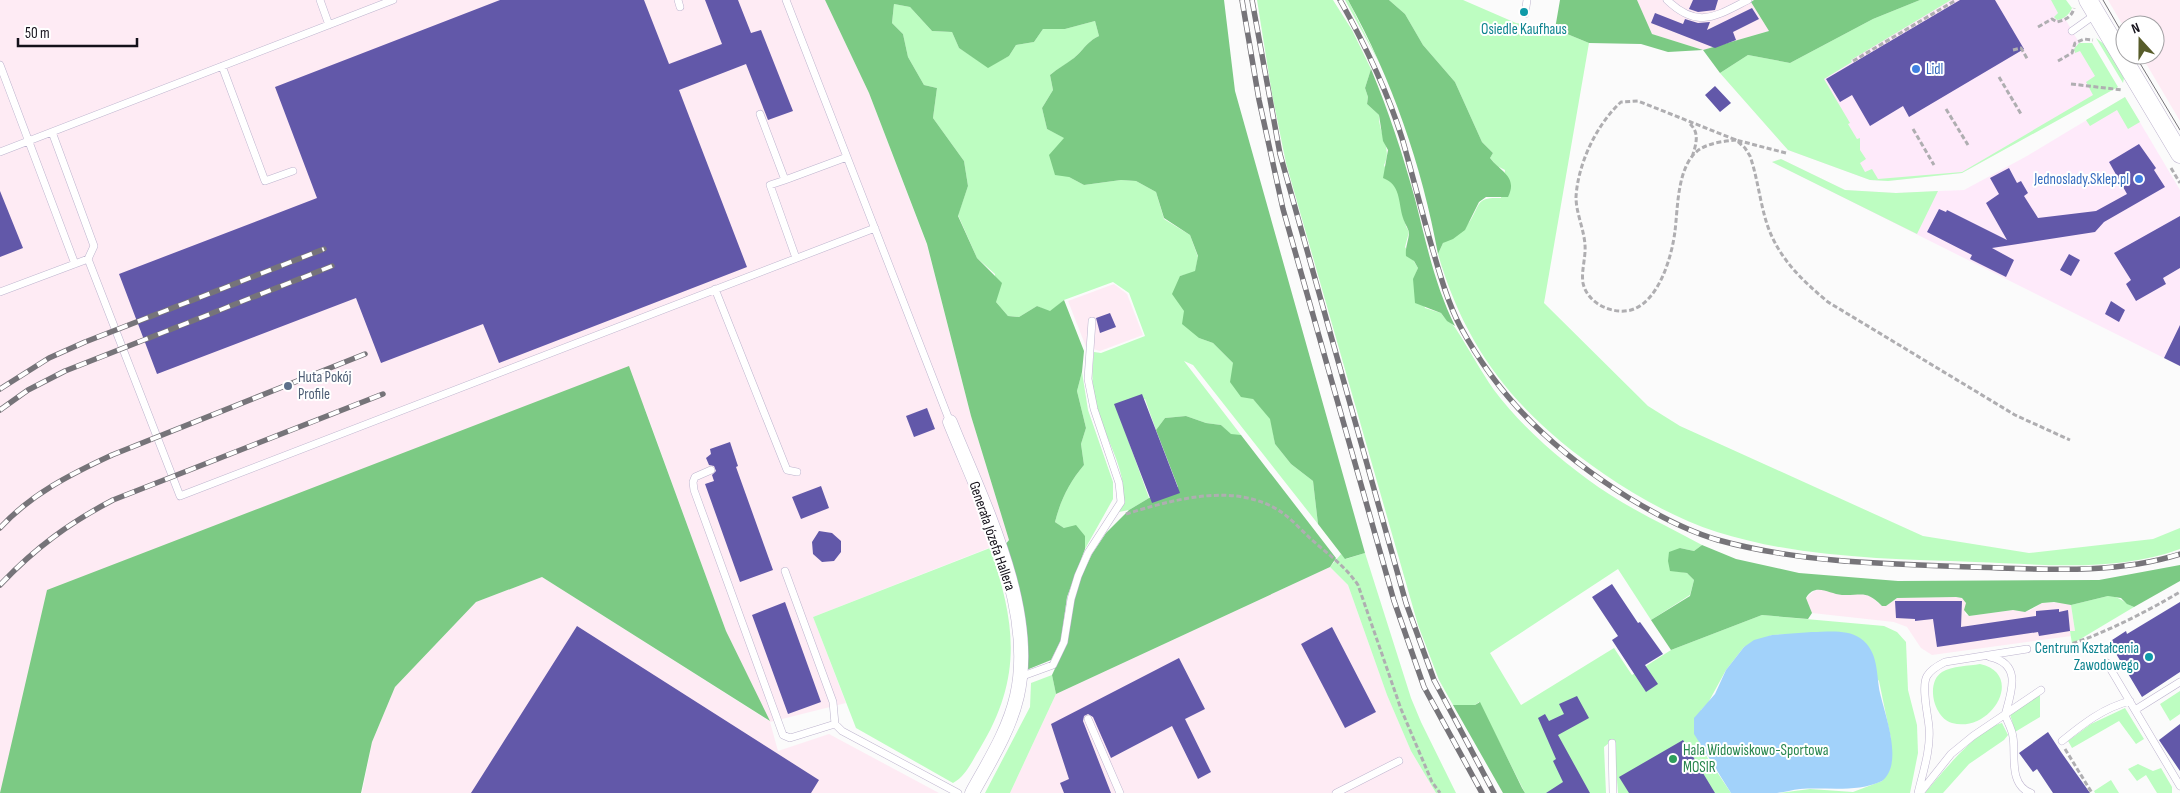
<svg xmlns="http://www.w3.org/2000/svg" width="2180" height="793" viewBox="0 0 2180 793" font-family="'Sofia Sans Condensed',sans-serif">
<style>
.commercial{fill:#feeafa}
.industrial{fill:#feebf4}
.green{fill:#bdfdc1}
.forest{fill:#7cca84}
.water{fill:#a2d2fa}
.building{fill:#6258a9}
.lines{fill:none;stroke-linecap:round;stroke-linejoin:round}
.service-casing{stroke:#bdb4ce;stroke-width:8}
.minor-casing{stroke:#bdb4ce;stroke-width:15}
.tertiary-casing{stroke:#bdb4ce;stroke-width:19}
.path{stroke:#afaeb1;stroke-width:3;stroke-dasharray:5 2.5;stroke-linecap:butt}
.service{stroke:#fff;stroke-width:7}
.minor{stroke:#fff;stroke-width:14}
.tertiary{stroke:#fff;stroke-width:18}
.tram{stroke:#767479;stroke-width:1}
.rail-casing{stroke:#767479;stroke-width:5.5}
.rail{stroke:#fff;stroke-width:4;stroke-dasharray:11;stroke-linecap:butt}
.culture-dot{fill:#0f9aa8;stroke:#fff;stroke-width:2}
.shop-dot{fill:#3f7fe0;stroke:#fff;stroke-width:2}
.service-dot{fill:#5c6f8a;stroke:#fff;stroke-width:2}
.leisure-dot{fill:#2e9e5b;stroke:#fff;stroke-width:2}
.labels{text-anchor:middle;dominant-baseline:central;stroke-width:4;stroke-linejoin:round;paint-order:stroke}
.culture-label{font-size:15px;fill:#0d838f;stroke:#fff}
.shop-label{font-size:15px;fill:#366cbe;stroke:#fff;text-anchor:start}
.service-label{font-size:15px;fill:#4e5e75;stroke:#fff;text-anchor:start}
.street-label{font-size:15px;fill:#14111a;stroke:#fff}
.leisure-label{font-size:15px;fill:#27864d;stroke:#fff;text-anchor:start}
</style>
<rect width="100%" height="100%" fill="#fbfbfb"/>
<path class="commercial" d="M1920 0H2054L2108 92 1962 173 1888 181 1870 180 1788 150 1720 73 1790 63Z
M2125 97 2180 190V366L1772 162 1781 159 1845 190 1896 193 1964 190 2027 156Z"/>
<path class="industrial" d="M0 0H825L869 93 927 245 971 416 1009 540 813 617 846 703 770 722 778 751 829 734 939 793H362L372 742 395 687 476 602 542 577 769 721 726 631 644 406 0 793Z
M1637 0H1750L1769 31 1703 50 1652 34Z
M2108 0H2180V121L2141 55H2155V25H2125V29Z
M1114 284 1127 294 1143 335 1100 351 1086 347 1068 301Z
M1330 567 1348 585 1387 695 1411 751 1436 793H1010L1056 694Z
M1820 589 1847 595 1861 593 1869 595 1882 606H1886L1897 598 1956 597 1962 598 1966 603 1965 614 1969 616 2013 610 2029 611 2042 603 2062 602 2071 605 2075 631 2070 632 2071 636 1932 655 1921 648 1907 627 1894 622 1812 613 1806 598 1814 591Z"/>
<path class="green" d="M1257 0H1333L1352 30 1371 69 1365 88 1368 97 1367 104 1379 115C1378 133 1393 149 1384 165 1387 173 1394 181 1397 189 1403 203 1401 219 1409 232L1405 247 1418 268 1414 279 1425 308 1441 313C1445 320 1453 323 1456 329 1469 349 1480 370 1494 390 1523 429 1569 468 1609 494 1638 513 1671 528 1702 545L1694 551 1680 548 1670 570 1687 573 1694 580 1690 595 1651 620 1618 569 1490 653 1521 705 1614 648 1632 675 1671 650 1762 615 1884 626 1897 632 1906 642 1908 690 1917 725 1918 753 1910 793H1779L1810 789 1853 792 1882 781 1890 769 1891 739 1879 681 1841 632 1772 635 1744 647 1726 670 1708 703 1701 710V748L1731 793H1618L1614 739 1604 747 1606 793H1525L1479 702 1475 705H1453L1439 680 1418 625 1286 163 1272 94Z
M1345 0H1348L1382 68Z
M1389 0H1463L1516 23 1555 29 1589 43 1544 303 1648 406 1680 426 1923 536 2029 553 2153 539 2180 528V549C2115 573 2042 564 1975 562 1889 559 1800 558 1717 532 1677 519 1639 498 1604 474 1520 416 1467 354 1438 254L1443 243C1454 236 1462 233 1470 221 1481 203 1476 197 1501 198L1505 170 1497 166 1490 158 1493 153 1482 142 1455 82 1423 45 1405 14Z
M1920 0H1951L1851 60 1852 62 1824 79 1850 123 1848 124 1857 139 1860 138V150L1866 159 1860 163 1865 172 1872 169 1878 179 1962 172 2093 95 2086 82 2095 76 2080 51 2075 53 2074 49 2079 43H2092L2118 87 1962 173 1888 181 1870 180 1788 150 1720 73 1748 55 1790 63 1873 19Z
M2051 0H2066L2072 8C2069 15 2064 19 2057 20L2054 17 2058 13Z
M894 4 910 7 932 31 952 32 959 48 988 67 1009 56 1016 45 1034 42 1043 29H1065L1095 21 1099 36C1085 43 1085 49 1074 58 1067 64 1058 68 1050 75L1053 90 1042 108 1047 129 1065 138 1069 177 1084 185 1121 180 1136 181 1156 192 1164 219 1190 235 1198 257 1195 272 1180 276 1184 311 1199 338 1213 343 1233 363 1253 399 1271 419 1275 444 1291 464 1313 481 1318 524 1193 365 1184 361 1241 435H1231L1221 425 1206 423 1186 416 1165 418 1156 430 1145 399 1117 409 1149 498 1129 510 1119 512C1134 479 1105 441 1097 409 1091 387 1092 373 1094 352L1101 353 1145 336 1129 293 1113 282 1064 300 1050 312 1037 306 1019 317 1008 316 996 302 995 274 977 258 958 215 968 186 964 161 933 118 937 88 924 85 908 57 903 34 892 23Z
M2096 38 2105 45 2124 78 2123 83Z
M2125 97 2140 122 2128 129 2117 110 2090 126 2086 120Z
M1781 159 1845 190 1896 193 1938 191 1917 234 1772 162Z
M1082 372 1088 410 1113 482V499L1085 549V536L1064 528 1055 522C1061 499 1069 483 1084 465L1081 444 1086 428 1077 391Z
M990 548C1016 624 1023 678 979 750 972 761 966 776 953 783L856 728 813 617Z
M1365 553 1411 698 1421 722 1456 793H1436L1411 751 1387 695 1348 585 1330 567 1341 554 1346 559Z
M2108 596C2120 596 2124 603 2134 607L2072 644 2070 631H2075L2071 605Z
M1980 664C2026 674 1991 734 1952 723 1934 718 1925 683 1942 672 1952 666 1969 666 1980 664Z
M1052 675 1056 694 1010 793H985L1030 707 1031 683Z
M2180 691V714L2170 721 2160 704Z
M2040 695V717L2015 732 2010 714Z
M2125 708 2144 739 2136 744 2119 721 2072 748 2068 741 2091 724Z
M2002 723 2008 735 2004 740 1969 764 1943 793H1925C1940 775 1978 728 2002 723Z
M2138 764 2153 771 2161 768 2172 787V793H2157L2146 775 2137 781 2128 769Z
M2111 780 2119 793H2095L2094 791Z"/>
<path class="forest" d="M825 0H1224L1235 91 1365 553 1345 559 1318 524 1313 481 1291 464 1275 444 1270 419 1253 399 1241 397 1230 382 1233 363 1213 343 1199 338 1182 324 1184 311 1172 294 1180 276 1195 271 1198 256 1190 235 1164 218 1156 192 1136 181 1121 180 1084 185 1069 177 1055 175 1049 155 1064 138 1047 129 1042 108 1053 90 1050 75C1058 68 1066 64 1074 58 1085 49 1085 43 1099 36L1095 21 1065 29H1043L1034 42 1016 45 1009 56 988 68 959 48 952 32 932 31 910 7 894 4 892 23 903 34 908 57 924 85 937 88 933 118 964 161 968 186 958 216 977 258 1002 283 996 302 1008 316 1019 317 1037 306 1050 311 1064 300 1084 351 1082 372 1077 391 1086 428 1081 444 1084 465C1069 483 1061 499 1055 522L1064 528 1076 525 1085 536V549L1067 597 1061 640 1051 660 1024 671 1004 546 1009 540 971 416 927 244 869 93Z
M1348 0H1389L1405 14 1423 45 1455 82 1482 142 1493 153 1490 158C1501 172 1518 177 1508 197H1486L1479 202 1465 230 1453 239 1443 243 1438 254C1422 166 1392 79 1348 0Z
M1560 0H1637L1652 34 1703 50 1769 31 1751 2 1754 0H1920L1873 19 1790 63 1748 55 1720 73 1703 50 1668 52 1641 44 1589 43 1555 29Z
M1371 69C1389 112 1403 155 1415 199 1426 242 1435 286 1455 326L1447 321 1441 313 1415 303 1413 279 1418 268 1414 261 1406 256C1405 247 1409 240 1409 232 1408 228 1404 222 1403 218 1398 201 1401 185 1383 178L1388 150 1383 141 1379 115 1367 104 1368 97 1365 88Z
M629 366 726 631 770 721 542 577 476 602 395 687 372 742 361 793H0L47 590Z
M1186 416 1206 423 1221 425 1231 434 1241 435 1336 558 1330 567 1056 694 1052 675 1067 643 1074 599 1081 577 1092 554 1106 533 1129 510 1149 498 1178 487 1156 430 1165 418Z
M1702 545 1736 559 1799 573 1898 581 2099 580 2180 565V581L2134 607 2127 604 2121 598 2108 596 2071 605 2054 602 2042 603 2025 612 2013 610 1969 616 1964 610 1966 603 1962 598 1956 597 1897 598 1886 606H1882C1866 589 1861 596 1842 595 1829 594 1815 582 1806 598L1812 613 1808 619 1762 615 1671 650 1651 620 1690 596 1694 580 1687 573 1670 571 1668 561 1669 552 1680 548 1694 551Z
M1480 702 1522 788 1525 793H1503L1453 705H1475Z"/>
<path class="water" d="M1812 632C1827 632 1847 629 1860 638 1879 651 1876 674 1880 693 1885 715 1904 764 1882 781 1856 793 1828 787 1800 789 1792 790 1785 792 1777 793 1762 793 1747 793 1731 793L1694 734V718L1715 694 1726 670 1744 647 1754 640 1772 635Z"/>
<path class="building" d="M500 0H644L669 64 722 44 705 0H738L751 33 761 30 793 111 768 120 746 64 679 90 747 267 499 363 483 324 381 363 356 298 157 374 119 274 317 198 275 87Z
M1693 0H1718L1715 10 1698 12 1689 9Z
M1960 0H1995L2024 49 1909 117 1903 106 1870 126 1852 95 1840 102 1826 79Z
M1752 8 1759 19 1733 32 1736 40 1715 48 1651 23 1655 13 1683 24 1685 19 1698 23 1710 22 1707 30Z
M1715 86 1731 103 1720 112 1705 95Z
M2139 144 2156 168 2154 170 2165 187 2104 222 2095 232 1992 248 2014 260 2006 277 1970 259 1972 255 1927 232 1939 209 1946 212 1947 210 2007 240 1986 203 1999 194 1990 178 2009 168 2017 183 2021 181 2028 193 2024 196 2038 218 2096 211 2127 194 2109 162Z
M0 191 23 248 0 257Z
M2180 216V268L2163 278 2166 284 2136 301 2126 284 2131 280 2114 253Z
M2069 254 2080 260 2071 276 2060 270Z
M2111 301 2125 310 2119 322 2105 314Z
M1110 313 1116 327 1100 333 1096 318Z
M2180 325V366L2164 358Z
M1142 394 1180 493 1152 503 1114 404Z
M927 408 935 429 914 437 906 416Z
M730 442 738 466 736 467 773 570 740 582 705 484 714 481 712 475 716 471 714 466 709 465 706 458 711 454 710 449Z
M821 486 829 508 801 519 792 497Z
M819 531 832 533 841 541V552L834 561 822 562 813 554 812 542Z
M1612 584 1638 623 1640 622 1663 654 1645 665 1658 684 1646 692 1612 640 1618 636 1592 597Z
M1895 601H1962L1961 627 2036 616V611L2059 609V612L2068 610 2070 631 2039 636 2038 632 1937 647 1933 619 1915 621V619L1896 618Z
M785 602 821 702 788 714 752 615Z
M2180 602V672L2142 697 2109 642 2126 631 2127 634Z
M577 626 819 780 811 793H471Z
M1332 627 1376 712 1345 728 1301 644Z
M1179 658 1205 709 1185 719 1211 772 1198 779 1172 726 1111 758 1093 717 1088 714 1084 716 1083 721 1111 793H1064L1060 783 1069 779 1051 724Z
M1577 696 1589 718 1558 735 1590 793H1546L1563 782 1553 761 1556 759 1538 718 1545 714 1549 721 1564 714 1559 704Z
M2180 724V771L2159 740Z
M2048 732 2061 752 2090 793H2053L2037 769 2033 772 2019 753Z
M1683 740 1715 793H1629L1619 777Z"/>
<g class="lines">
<g class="service-casing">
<path id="service" d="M320 0 329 25
M678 0 680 7
M786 0 950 422
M1667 0C1698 30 1716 16 1748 0
M1525 14 1527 0
M2072 31 2096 14
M0 65 75 264
M222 66 265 181 293 171
M760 114 785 180 847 157
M0 152 393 0
M785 180 770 185 796 258
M88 259 180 496 875 228
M715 289 787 470 797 472
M0 292 88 259 94 246 52 132
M711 470 695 477 693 482 694 490 783 735 790 738 835 724 842 731 958 793
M785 571 833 702 835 724
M1990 657C2023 664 2011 693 2005 715 2007 721 2012 729 2013 737 2016 753 2008 785 2031 793
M2107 663 2180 786
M1020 677 1053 665 1064 642 1071 599 1078 576 1088 553 1121 502 1119 483 1094 409 1088 379 1092 321
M2135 710 2180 682
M1088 719 1120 793
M2062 741C2083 724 2103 708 2130 701
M1612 743 1613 793
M1336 793 1399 761
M1918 793C1923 772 1931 749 1929 727 1928 715 1921 686 1927 676 1931 669 1939 665 1945 662L2027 649
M1920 793 1951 754 1973 736 2041 690"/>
</g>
<g class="minor-casing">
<path id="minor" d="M950 422C982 502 1037 608 1017 696 1009 731 989 762 972 793"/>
</g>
<g class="tertiary-casing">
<path id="tertiary" d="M2088 0 2180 154"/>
</g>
<path class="path" d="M2038 27 2052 19 2057 22C2065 20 2072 17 2074 8
M2013 50 2021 48 2028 60
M1853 61 1956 0
M2058 61 2072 53 2075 43 2084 39 2093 40
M1999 77 2021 114
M2071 84 2123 90
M1946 109 1968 145
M1690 124C1700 133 1696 145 1692 157
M1913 129 1934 165
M1786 153 1736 140 1638 101 1621 102C1597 124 1578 163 1576 197 1576 213 1584 229 1585 245 1586 257 1581 271 1583 283 1587 303 1612 315 1631 310 1659 302 1672 256 1675 231 1678 207 1677 164 1700 149 1710 143 1724 141 1736 140L1745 148 1750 156C1758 179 1760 204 1768 227 1780 260 1803 281 1828 302L2015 415 2070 440
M2171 168 2180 183
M1126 514C1172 500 1233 482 1278 510 1290 517 1301 530 1312 540 1328 554 1346 567 1358 585L1401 709 1432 782 1440 793
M2036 650C2072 652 2148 611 2180 592
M2065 749 2092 793"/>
<use href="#service" class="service"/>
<use href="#minor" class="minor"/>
<use href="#tertiary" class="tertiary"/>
<path class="tram" d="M2103 0 2125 38
M2135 55 2180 130"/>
<g class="rail-casing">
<path id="rail" d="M1242 0 1259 100 1283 209 1394 601 1424 687 1482 793
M1252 0 1280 154 1406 603 1434 680 1494 793
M1340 0C1364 43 1387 90 1402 138 1412 173 1421 209 1431 244 1439 271 1447 301 1460 326 1501 402 1557 453 1629 498 1657 515 1687 531 1718 540 1801 563 1887 564 1972 567 2041 569 2113 575 2180 554
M0 389 49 358 85 342 324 249
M0 410 28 390 65 371 332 266
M0 528C31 494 71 474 112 455L365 354
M0 585C35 548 69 523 113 500L383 394"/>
</g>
<use href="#rail" class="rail"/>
</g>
<g class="culture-dot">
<circle cx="1524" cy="12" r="5"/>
<circle cx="2149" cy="657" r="5"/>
</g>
<g class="shop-dot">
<circle cx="1916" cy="69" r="5"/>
<circle cx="2139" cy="179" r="5"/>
</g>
<circle class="service-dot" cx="288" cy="386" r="5"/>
<circle class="leisure-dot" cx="1673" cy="759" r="5"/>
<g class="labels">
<g class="culture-label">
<text x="1524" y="29">Osiedle Kaufhaus</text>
<text x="2139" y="648" text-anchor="end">Centrum Kształcenia<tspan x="2139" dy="17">Zawodowego</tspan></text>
</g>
<g class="shop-label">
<text x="1926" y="69">Lidl</text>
<text x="2129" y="179" text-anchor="end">Jednoslady.Sklep.pl</text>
</g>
<g class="service-label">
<text x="298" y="377">Huta Pokój<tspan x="298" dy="17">Profile</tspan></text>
</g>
<g class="street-label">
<text transform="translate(992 536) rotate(71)">Generała Józefa Hallera</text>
</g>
<g class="leisure-label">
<text x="1683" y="750">Hala Widowiskowo-Sportowa<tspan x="1683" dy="17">MOSIR</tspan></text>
</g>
</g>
<g transform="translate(2140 40) rotate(339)"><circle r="24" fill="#ffffff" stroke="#a1a0a3"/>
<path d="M0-4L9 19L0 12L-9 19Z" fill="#575c2a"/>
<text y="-8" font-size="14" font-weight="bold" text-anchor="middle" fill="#14111a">N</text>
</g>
<path d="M18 38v8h119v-8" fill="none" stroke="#14111a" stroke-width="2.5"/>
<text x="25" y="38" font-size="15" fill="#14111a" stroke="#ffffff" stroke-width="4" paint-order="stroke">50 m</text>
</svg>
